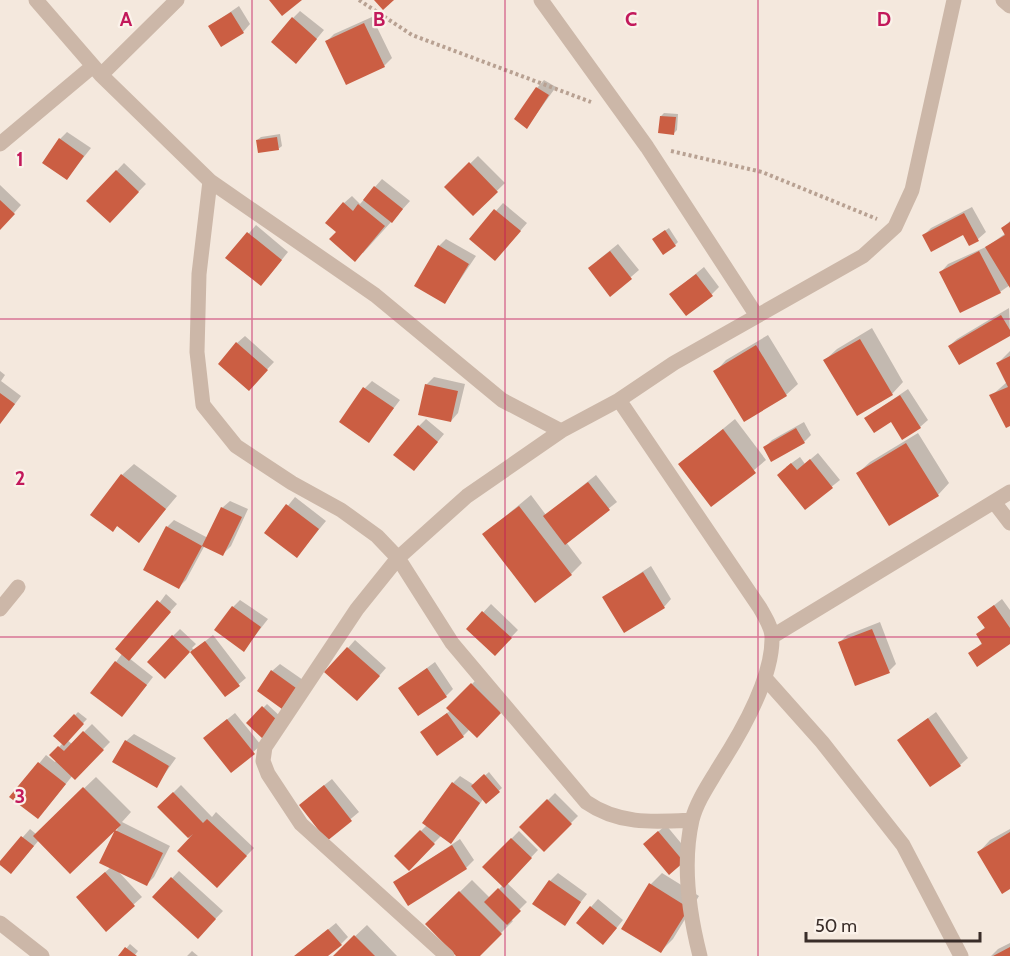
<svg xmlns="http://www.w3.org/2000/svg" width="1010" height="956" viewBox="0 0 1010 956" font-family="Cabin,sans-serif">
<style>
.shadow{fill:#0003}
.building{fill:#cb5e43}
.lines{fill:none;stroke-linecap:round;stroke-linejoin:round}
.path{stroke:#b8a192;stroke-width:4;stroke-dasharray:3 3;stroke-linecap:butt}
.minor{stroke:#ccb7a8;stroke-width:15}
.grid{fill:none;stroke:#c2185b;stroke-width:1.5;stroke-opacity:0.55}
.grid-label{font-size:20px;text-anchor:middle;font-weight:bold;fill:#c2185b;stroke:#fbf2ea;stroke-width:4.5;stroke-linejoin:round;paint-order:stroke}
</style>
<rect width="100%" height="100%" fill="#f4e8dd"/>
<path class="shadow" d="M239 6 250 24 243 32 210 26Z
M300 11 324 30 304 54 293 18Z
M372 17 392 58 384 66 327 41 334 34Z
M544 80 556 87 527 127 537 88Z
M664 113 678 114 677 130 674 133 661 116Z
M67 132 91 148 67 178 60 139Z
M280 134 282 146 278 149 257 140 261 137Z
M478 156 505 183 473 214 446 187Z
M124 163 146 184 110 221 88 201Z
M382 179 410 201 363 253 338 231 344 203 352 196 360 204Z
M0 185 21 205 0 229Z
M503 203 527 223 503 251 471 239Z
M972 207 986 232 978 239 969 244 964 233 924 235 931 228Z
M1010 221V285L1000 292 941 272 948 264 988 246 1006 233 1003 228Z
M256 225 288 252 268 277 228 258Z
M669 228 678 242 675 245 657 236Z
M446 239 476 256 445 302 439 246Z
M618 244 639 270 610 295 597 261Z
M704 267 719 287 712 294H671Z
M1009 308 1010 334 949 346 957 339Z
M872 328 903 382 892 394 825 360 837 349Z
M768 335 798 384 786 395 744 420 715 372 726 360Z
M245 336 274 362 256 381 237 343Z
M1010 351V425L991 396 1007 382 998 363Z
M0 371 5 375 1 381 21 396 0 424Z
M434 377 465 384 458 413 451 421 426 385Z
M372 381 400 400 369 441 365 388Z
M908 389 928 420 920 427 891 420 866 418Z
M426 419 444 434 421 462 419 426Z
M735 419 766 460 712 505 680 464Z
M804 422 811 435 804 442 765 447 772 440Z
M918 433 949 483 938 495 858 473 870 462Z
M818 453 840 480 805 508 786 467 800 457 805 464Z
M134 464 177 496 139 541 118 525 113 530 122 475Z
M596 475 617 502 566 542 582 563 571 574 484 534 531 495 546 515Z
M295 497 326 521 297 556 266 533Z
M230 501 248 509 231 546 223 554 205 545 186 580 178 588 167 527 174 520 208 538 222 508Z
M651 566 671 599 664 607 604 597Z
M166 594 177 604 129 658 153 677 129 708 116 662Z
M1002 599 1010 610V642L970 654 983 642 978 634 986 626 979 617Z
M240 600 268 619 244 650 233 607Z
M491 604 518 630 495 654 468 629Z
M880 622 896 664 889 671 840 642 847 635Z
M180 629 196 644 192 648 194 650 213 635 246 678 226 695 191 650 173 670V636Z
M355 640 386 668 365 692 348 648Z
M435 662 453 689 446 696 400 688Z
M280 664 303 680 289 700 272 671Z
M479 677 507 705 477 736 470 729 463 736 422 732 451 710 448 708Z
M267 704 282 718 248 723Z
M78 712 87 719 67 740 72 744 92 724 110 742 75 778 73 775 45 810 12 797 46 755 55 762 57 760 51 755 63 743 55 736Z
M936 712 968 758 960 765 899 740Z
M235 713 261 745 232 771 213 731Z
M134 734 176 758 156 786 126 741Z
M489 772 502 788 487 801 484 798 458 834 442 835 409 868 396 856 427 825 453 783 460 776 474 785Z
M96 777 131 812 122 822 170 846 154 877 147 884 117 870 142 897 106 929 85 890 111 867 101 862 120 824 39 840 19 864 0 863 30 829 36 834Z
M332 779 359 812 328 838 308 798Z
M181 785 212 817 216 812 254 848 217 886 190 839 159 807Z
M555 793 578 816 544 850 521 827Z
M666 825 690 854 683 861 652 837Z
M1010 829V887L979 852 990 840Z
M519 831 538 850 507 883 527 902 510 919 513 921 478 956H458L427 924 472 880 490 898 503 885 484 867Z
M460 839 474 860 466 868 395 883Z
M179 871 223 911 198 937 154 897Z
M558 873 587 894 564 924 550 881Z
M662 873 699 896 673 939 661 951 651 884Z
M598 899 623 920 610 936 591 907Z
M336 923 348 937 341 944 326 956H295Z
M367 925 397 956H334Z
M1010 943V956H991L998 949Z
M130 944 138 951 134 956H120Z
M192 951 198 956H187Z"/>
<path class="building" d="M269 0H302L282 16Z
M374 0H394L383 10Z
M231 12 244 33 221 47 208 26Z
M292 17 317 39 296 64 271 42Z
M364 23 385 67 346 85 325 41Z
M536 87 549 95 527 129 514 119Z
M660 116 676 117 674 135 658 133Z
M277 137 279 150 258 153 256 140Z
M59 138 84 156 67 180 42 163Z
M469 162 498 192 473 216 444 187Z
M116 170 139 192 110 223 86 201Z
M374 186 403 209 392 223 363 200Z
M0 200 15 214 0 230Z
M343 202 353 211 358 204 385 226 355 262 329 239 336 232 325 223Z
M494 209 521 231 495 261 469 239Z
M964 213 979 241 969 246 963 235 931 252 922 235Z
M1010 222V288L985 247 1005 235 1001 228Z
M665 230 676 246 663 255 652 239Z
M247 232 282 260 261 286 225 258Z
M438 245 469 264 445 304 414 286Z
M610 251 632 279 610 297 588 268Z
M979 251 1001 293 960 313 939 272Z
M696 274 713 296 686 316 669 294Z
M1001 315 1010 330V336L959 365 948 346Z
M860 339 893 395 857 416 823 360Z
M236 342 268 370 249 391 218 364Z
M756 345 787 396 744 422 713 371Z
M1010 356V426L1006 428 989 395 1008 387 996 363Z
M425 384 458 391 451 422 418 415Z
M363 387 394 408 369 443 339 422Z
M0 393 15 404 0 424Z
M900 395 921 428 902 440 891 422 874 433 864 418Z
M418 425 438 442 414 471 393 455Z
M796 428 805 443 771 462 763 447Z
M723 429 756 473 711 507 678 464Z
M906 443 939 496 889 526 856 473Z
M810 459 833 488 805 510 777 475 791 463 797 470Z
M121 474 166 509 139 543 117 526 113 532 90 515Z
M588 482 610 510 565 545 543 516Z
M286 504 319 529 297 558 264 533Z
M519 506 572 575 535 603 482 534Z
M221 507 242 517 223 556 202 546Z
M166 526 202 546 179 589 143 570Z
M643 572 665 608 624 633 602 597Z
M157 600 171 612 129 661 115 649Z
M994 605 1010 628V644L977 667 968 653 982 644 976 634 985 628 977 617Z
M232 606 261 627 244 652 214 630Z
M482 611 512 638 495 656 466 629Z
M872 629 890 673 855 686 838 642Z
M172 635 190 652 165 679 147 662Z
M205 641 240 686 225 697 190 652Z
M347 647 380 676 357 701 324 672Z
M115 661 147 685 122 717 90 693Z
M427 668 447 697 418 716 398 688Z
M271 670 296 688 282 709 257 691Z
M471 683 501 713 477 738 446 708Z
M262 706 279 722 263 739 246 723Z
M447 713 464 737 437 756 420 732Z
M74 714 84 724 64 746 53 736Z
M928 718 961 766 930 787 897 740Z
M227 719 255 754 231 773 203 738Z
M83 731 104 750 75 780 49 755 58 746 64 751Z
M125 740 169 766 157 788 112 762Z
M38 762 66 784 38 819 9 797Z
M484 774 500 792 486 804 471 786Z
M452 782 480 803 451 844 422 823Z
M324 785 352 821 327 841 299 805Z
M83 787 121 825 70 874 33 836Z
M173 792 203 823 207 819 247 856 217 888 177 851 193 834 188 838 157 807Z
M547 799 572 824 544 852 519 827Z
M115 830 163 853 147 886 99 863Z
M420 830 435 844 409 871 394 856Z
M658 831 684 862 669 875 643 844Z
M1010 832V889L1002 894 977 852Z
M21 836 34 846 11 874 0 865V861Z
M511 838 532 858 504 888 482 867Z
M452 845 467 869 408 906 393 882Z
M105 872 135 906 106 932 76 897Z
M171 877 216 919 198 939 152 897Z
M549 880 581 902 565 926 532 904Z
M649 883 689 908 661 953 621 929Z
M498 888 521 911 507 925 484 902Z
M459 891 502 934 480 956H456L425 924Z
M590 906 617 928 603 945 576 923Z
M328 929 342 945 328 956H294Z
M354 935 375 956H333Z
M125 947 137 956H118Z
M1010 947V956H993Z"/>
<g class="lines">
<path class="path" d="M359 0 412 35 591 102
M671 151 762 172 877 219"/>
<path class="minor" d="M36 0 101 75 210 181 375 295 502 400 561 431
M541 0 647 147 757 316
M1003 0 1010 6
M101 75 177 0
M0 144 93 66
M210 181 199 274 197 352 203 405 236 446 292 483 341 510 377 536 398 558 452 643 586 802C619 825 654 822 692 820
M619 400 760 608C765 617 772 628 772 637 773 679 741 733 719 767 709 784 697 801 692 820 682 864 689 913 700 956
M994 502 1010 523
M0 609 18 587
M773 636 1010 492
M765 678 822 742 903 845 961 956
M0 923 42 956
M447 956 301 824 268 774 263 761 265 747 357 609 398 558 467 496 561 431 619 400 674 363 863 256 895 227 912 190 954 0"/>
</g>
<path class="grid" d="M252 0V956M505 0V956M758 0V956M0 319H1010M0 637H1010"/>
<g class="grid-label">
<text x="126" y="26">A</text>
<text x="379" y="26">B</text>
<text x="631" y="26">C</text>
<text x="884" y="26">D</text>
<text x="20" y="166">1</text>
<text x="20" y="485">2</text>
<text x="20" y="803">3</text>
</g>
<path d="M806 932v9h174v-9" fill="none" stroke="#392d29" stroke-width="3"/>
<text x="815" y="932" font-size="18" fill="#392d29" stroke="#fbf2ea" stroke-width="4.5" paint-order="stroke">50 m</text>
</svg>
